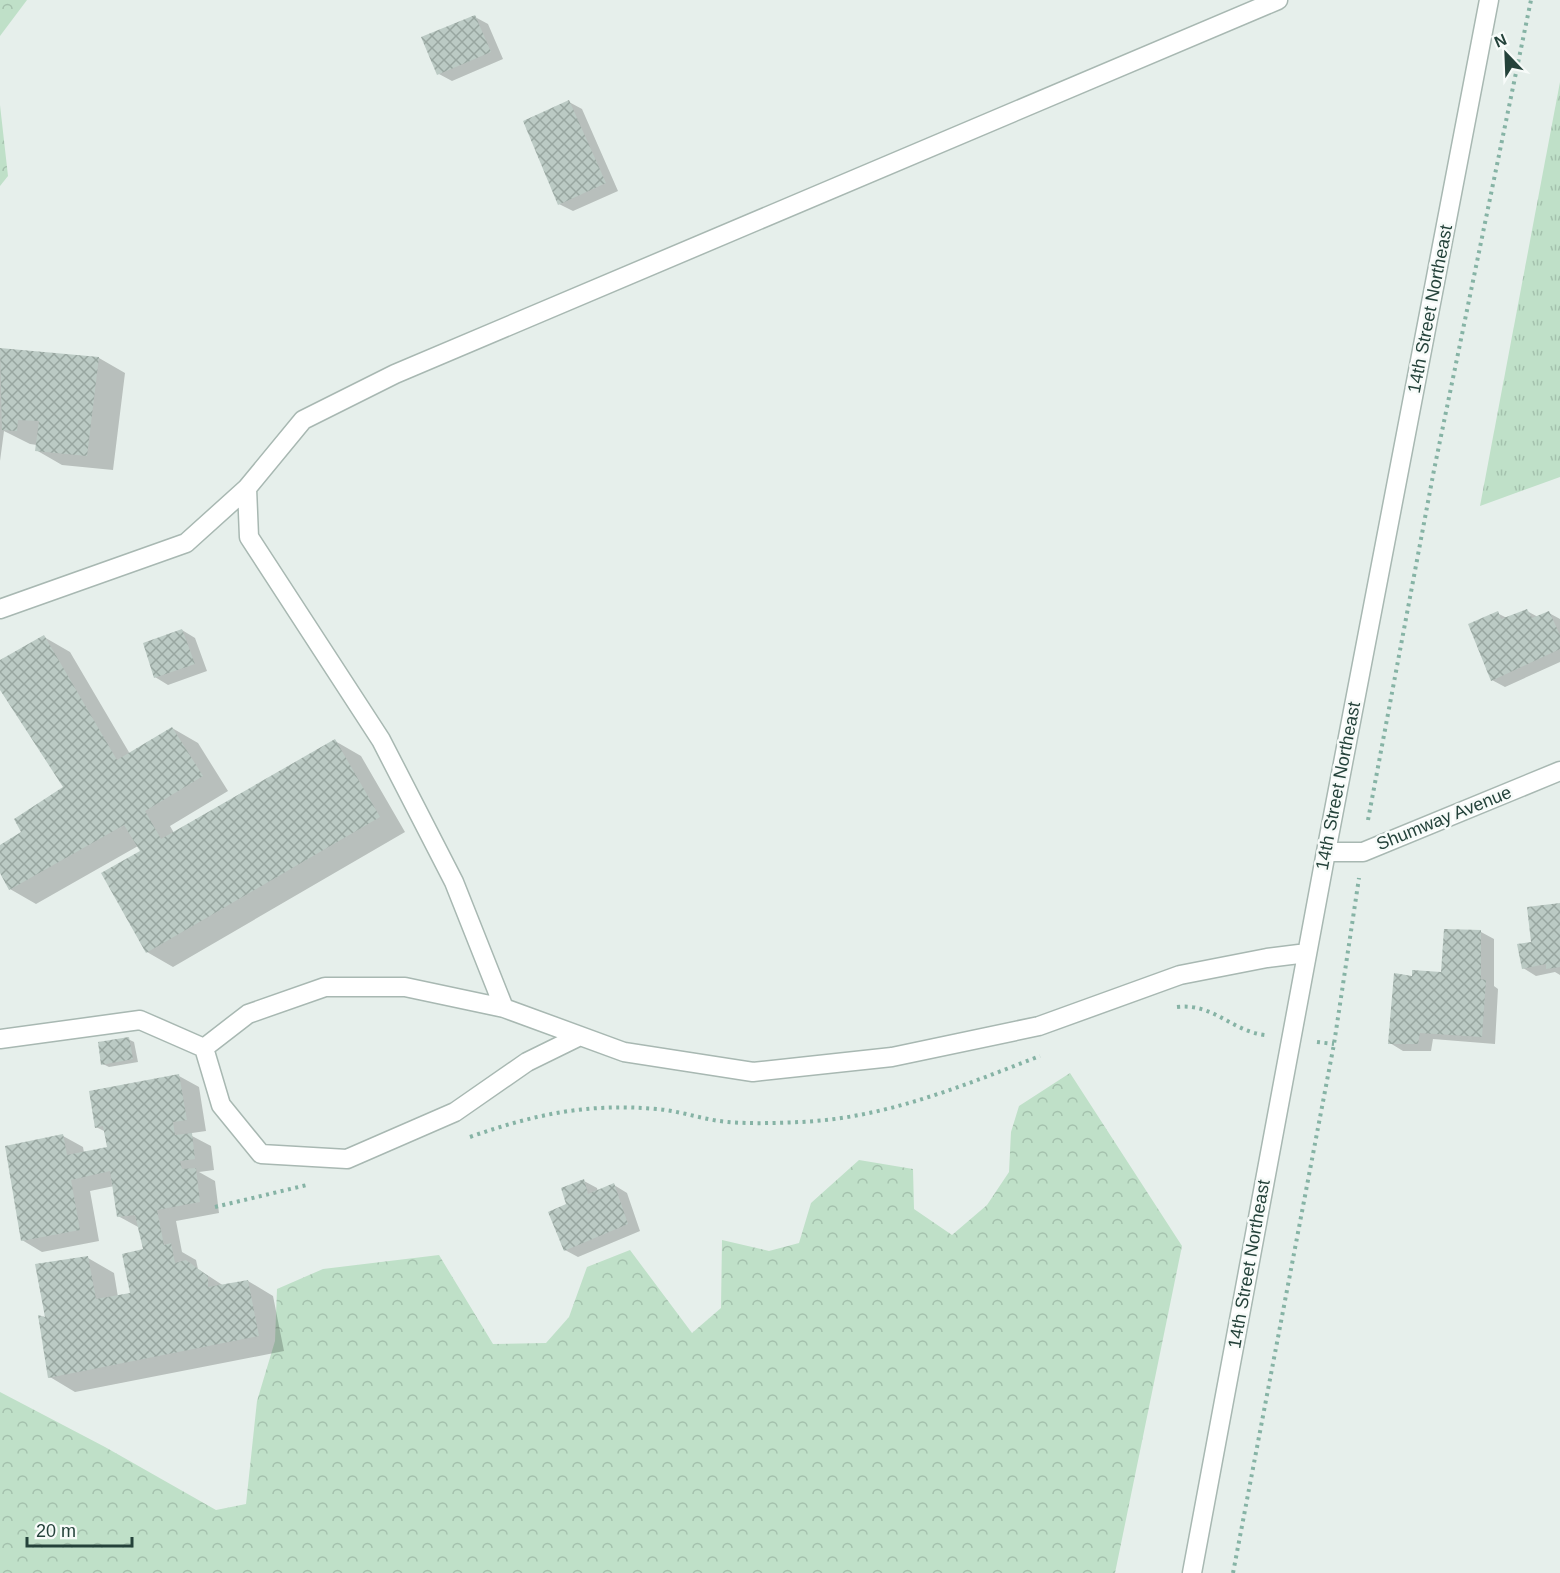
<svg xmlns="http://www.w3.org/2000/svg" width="1560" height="1573" viewBox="0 0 1560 1573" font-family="Arial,sans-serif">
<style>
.grass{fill:url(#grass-tufts)}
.forest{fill:url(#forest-crowns)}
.shadow{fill:#0003}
.building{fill:url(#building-cross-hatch)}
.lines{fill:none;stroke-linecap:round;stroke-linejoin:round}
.minor-casing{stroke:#a8b8b2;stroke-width:21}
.path{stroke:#86b3a5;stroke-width:4;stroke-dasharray:3 4.5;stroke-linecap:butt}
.minor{stroke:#fff;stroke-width:18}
.labels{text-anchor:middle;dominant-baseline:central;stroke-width:5;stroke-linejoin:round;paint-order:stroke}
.street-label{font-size:18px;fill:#24423a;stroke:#f7fbf9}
</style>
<defs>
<pattern id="grass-tufts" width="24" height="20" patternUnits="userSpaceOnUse" patternTransform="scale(1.5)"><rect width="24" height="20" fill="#bfe0c8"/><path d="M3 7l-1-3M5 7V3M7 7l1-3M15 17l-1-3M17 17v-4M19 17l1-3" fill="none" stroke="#a4c1ad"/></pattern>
<pattern id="forest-crowns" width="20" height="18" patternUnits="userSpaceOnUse" patternTransform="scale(1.5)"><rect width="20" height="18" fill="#bfe0c8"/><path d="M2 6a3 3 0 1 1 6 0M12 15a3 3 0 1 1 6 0" fill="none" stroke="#a4c1ad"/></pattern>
<pattern id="building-cross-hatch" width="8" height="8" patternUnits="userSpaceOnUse" patternTransform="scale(1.5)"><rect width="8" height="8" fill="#bbcac4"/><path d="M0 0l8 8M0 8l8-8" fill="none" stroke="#98a6a0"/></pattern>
</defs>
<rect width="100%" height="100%" fill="#e6efeb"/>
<path class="grass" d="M1560 82V477L1480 506Z"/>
<path class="forest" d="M0 0H27L0 36Z
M0 105 8 176 0 186Z
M1070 1073 1182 1246 1115 1573H0V1392L105 1447 216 1510 246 1504 257 1401 275 1341 277 1289 323 1269 439 1255 493 1344 546 1343 569 1317 587 1267 630 1250 692 1333 721 1308 722 1240 769 1251 799 1243 811 1203 859 1160 913 1169 914 1209 952 1235 987 1205 1009 1172 1011 1132 1019 1106Z"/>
<path class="shadow" d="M475 17 488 24 503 59 452 81 439 74Z
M569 102 582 109 618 191 573 211 559 204Z
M0 350 99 358 125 373 113 470 62 465 36 450 37 445 30 444 4 431 0 461Z
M1527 611 1538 617 1549 613 1560 619V662L1505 687 1492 680 1497 613 1507 618Z
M182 630 195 638 207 671 168 685 155 677Z
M44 637 70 652 130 754 172 728 198 743 228 791 170 826 174 833 335 741 361 756 405 832 173 967 147 952 142 852 138 846 36 904 10 889 0 870V847L23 832 65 788 0 687V662Z
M1560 904V975L1555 972 1536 976 1523 968 1533 943Z
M1481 932 1494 939V986L1498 989 1495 1044 1433 1039 1431 1051H1403L1390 1043 1414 978 1442 974Z
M128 1039 134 1042 138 1062 109 1067 103 1064Z
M179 1076 199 1087 206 1131 192 1133V1136L211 1146 214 1170 199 1172 215 1181 219 1213 176 1221 182 1252 196 1260 198 1269 224 1286 248 1281 273 1296 284 1351 75 1392 50 1377 47 1318 88 1258 114 1273 118 1297 131 1295 145 1250 140 1228 118 1216 114 1186 90 1191 99 1241 42 1252 22 1240 63 1136 83 1147 84 1153 108 1148 106 1132 96 1127Z
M584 1181 597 1188 598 1192 614 1185 627 1193 640 1231 578 1257 565 1250 568 1205Z"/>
<path class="building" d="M475 15 491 52 437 75 421 37Z
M569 100 606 183 558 205 523 121Z
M0 348 99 357 87 456 35 451 39 421 18 420 17 431 2 430Z
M1527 609 1532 618 1549 611 1560 635V649L1491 681 1468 624 1498 611 1501 619Z
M182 629 195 664 154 678 143 643Z
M44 635 117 760 172 727 203 776 145 811 161 839 335 739 380 817 146 953 101 873 140 851 124 825 9 890 0 873V845L21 832 14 819 63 787 0 690V660Z
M1560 903V967L1546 969V964L1522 969 1517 944 1531 942 1527 907Z
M1444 929 1481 930V979L1486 980 1482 1037 1420 1033 1418 1044H1388L1394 973 1412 976V970L1441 972Z
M129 1037 133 1059 101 1065 98 1042Z
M179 1074 187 1120 173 1122 175 1135 192 1133 195 1159 180 1161 182 1169 196 1168 200 1202 157 1210 164 1245 171 1243 175 1263 186 1260 208 1276V1287L248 1280 259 1336 48 1378 38 1315 45 1317 35 1264 88 1256 96 1299 130 1293 122 1254 143 1249 135 1215 117 1217 110 1171 71 1180 80 1230 21 1241 5 1146 63 1134 67 1155 107 1147 103 1126 95 1128 89 1091Z
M584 1179 588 1194 614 1183 628 1224 564 1251 548 1212 566 1204 561 1188Z"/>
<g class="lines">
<g class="minor-casing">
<path id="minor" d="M1278 0 395 374 303 420 247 488 249 537 381 740 454 882 504 1008 624 1052 753 1072 892 1057 1039 1026 1180 975 1267 958 1307 953
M0 609 186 543 247 488
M1326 852H1363L1560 771
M0 1039 140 1020 204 1048 221 1105 261 1154 347 1159 455 1112 527 1062 580 1036
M204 1048 248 1014 325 987H405L504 1008
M1192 1573 1326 852 1489 0"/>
</g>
<path class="path" d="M1368 820 1434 470 1531 0
M1177 1007C1214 1003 1231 1031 1265 1035
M1317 1042 1334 1044
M470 1137C535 1114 588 1103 657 1109 681 1111 704 1120 728 1122 752 1124 777 1123 801 1122 886 1118 962 1086 1040 1056
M215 1207 307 1185
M1233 1573 1334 1044 1359 878"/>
<use href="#minor" class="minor"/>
</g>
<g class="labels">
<g class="street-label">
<text transform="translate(1430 309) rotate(-79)">14th Street Northeast</text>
<text transform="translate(1338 786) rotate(-79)">14th Street Northeast</text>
<text transform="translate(1444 818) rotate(-22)">Shumway Avenue</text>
<text transform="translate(1249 1264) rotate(-80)">14th Street Northeast</text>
</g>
</g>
<g transform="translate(1506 54) rotate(337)" stroke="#f7fbf9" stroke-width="4.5" paint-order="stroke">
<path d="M0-4.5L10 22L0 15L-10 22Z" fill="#24423a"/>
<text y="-9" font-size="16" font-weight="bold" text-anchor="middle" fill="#24423a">N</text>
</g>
<path d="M27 1537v9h105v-9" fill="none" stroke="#24423a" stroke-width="3"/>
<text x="36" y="1537" font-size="18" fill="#24423a" stroke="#f7fbf9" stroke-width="4.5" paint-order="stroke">20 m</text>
</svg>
